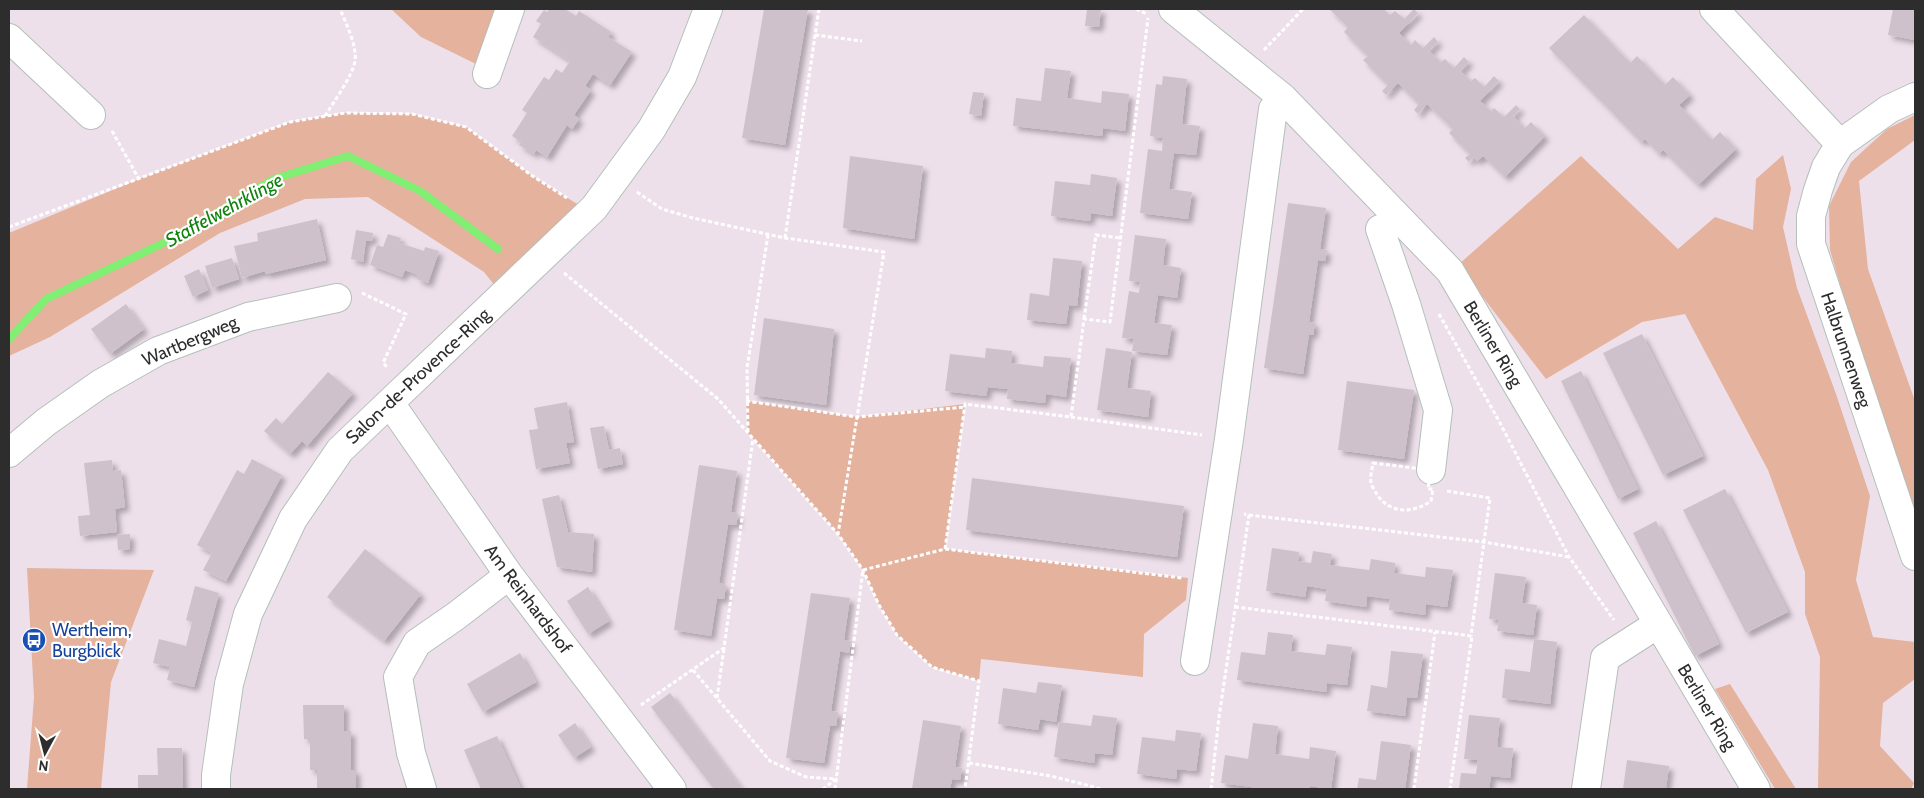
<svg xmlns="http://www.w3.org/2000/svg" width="1924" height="798" viewBox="0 0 1924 798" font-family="Cabin,sans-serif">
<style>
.green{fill:#e4b29d}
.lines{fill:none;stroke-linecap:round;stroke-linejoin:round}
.stream{stroke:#81ee74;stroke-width:8}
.building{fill:#cec1cb;filter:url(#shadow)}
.minor-casing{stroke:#b3c0b9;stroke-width:30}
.path{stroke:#fff;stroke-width:3;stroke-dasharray:4 2.5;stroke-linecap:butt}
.minor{stroke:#fff;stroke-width:28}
.labels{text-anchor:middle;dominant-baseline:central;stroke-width:4.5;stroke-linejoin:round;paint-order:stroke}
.street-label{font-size:18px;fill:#2d2d2d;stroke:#fff}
.transit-label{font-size:18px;fill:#164399;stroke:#fff;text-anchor:start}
.water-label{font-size:19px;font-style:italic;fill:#12830f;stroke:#fff}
</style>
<defs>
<filter id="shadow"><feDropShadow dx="4.5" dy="4.5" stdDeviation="2.5" flood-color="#0004"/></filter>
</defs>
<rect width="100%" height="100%" fill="#eee0eb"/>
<path class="green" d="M391 9H499L478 65 421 37Z
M345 113 412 114 466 127 531 175 590 212 503 296 484 272 368 197 305 199 220 233 50 337 9 356V233L139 179 290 122Z
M1915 115V140L1859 181 1868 269 1915 401V514L1858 346 1830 250 1829 206 1851 162 1887 129Z
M1783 155 1791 189 1783 227 1797 288 1836 394 1870 496 1856 580 1873 637 1915 642V679L1883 703 1880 746 1914 783 1911 789H1818L1820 657 1805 614V572L1768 470 1685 314 1642 322 1546 379 1458 265 1581 156 1678 249 1715 217 1753 230 1756 179Z
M746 401 857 417 965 404 945 549 1188 578 1186 600 1144 634 1143 677 981 659 979 681 932 667 897 635 879 605 863 570 838 534 748 433Z
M27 568 154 570 111 682 101 789H27L34 697Z
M1730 684 1796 789H1775L1715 689Z"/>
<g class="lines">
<path class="stream" d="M9 339 46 299 174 238 274 179 348 156 420 191 498 249"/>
</g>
<path class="building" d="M549 9H565L576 16 579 11 611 32 608 37 632 52 610 85 593 74 585 86 591 90 574 115 579 119 572 129 567 125 547 157 536 150 534 154 519 145 521 142 512 136 527 113 522 110 544 77 549 80 556 69 562 73 570 61 533 37 541 24 536 21 544 10 547 12Z
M764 9H808L785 145 742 138Z
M1087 9H1101L1099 27 1085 26Z
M1329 9H1384L1390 15 1395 11 1404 19 1414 9 1418 13 1399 33 1411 45 1415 40 1423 48 1434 37 1438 42 1429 51 1441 62 1445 59 1454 68 1464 57 1469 62 1460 71 1471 81 1475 78 1484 87 1494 76 1499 81 1480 101 1491 111 1494 108 1504 117 1516 105 1520 109 1513 116 1525 128 1531 122 1545 136 1505 177 1483 156 1477 161 1473 157 1469 162 1465 158 1470 154 1449 133 1453 129 1427 104 1418 114 1414 110 1419 104 1398 83 1386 95 1382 91 1388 85 1363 60 1368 56 1344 32 1348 27Z
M1893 9H1915V40L1888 35Z
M1584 15 1630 63 1637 56 1665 85 1673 77 1690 95 1679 105 1712 140 1720 132 1736 149 1698 185 1663 150 1659 154 1645 139 1641 142 1549 48Z
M1045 68 1071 71 1067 98 1101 103 1102 91 1129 94 1125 131 1103 128 1102 136 1013 126 1016 98 1041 101Z
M1163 76 1187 79 1182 124 1200 126 1196 155 1174 153 1169 189 1192 192 1188 219 1140 213 1148 149 1162 151 1163 138 1150 136 1156 84 1162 85Z
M973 92 984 93 981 116 969 114Z
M850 156 923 166 914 239 843 228Z
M1091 174 1117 178 1112 216 1091 213 1090 221 1051 216 1055 181 1090 185Z
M1288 203 1326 208 1320 249 1327 250 1325 261 1318 260 1309 322 1315 323 1313 335 1309 334 1303 374 1264 368Z
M317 219 326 260 266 274 265 271 242 278 234 246 258 241 257 233Z
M356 230 373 233 372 241 366 240 363 262 351 259Z
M388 234 401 238 399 243 424 251 425 247 439 251 428 283 417 279 418 275 405 270 402 277 370 265 377 245 383 247Z
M1135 235 1166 239 1163 265 1181 268 1177 298 1158 295 1154 323 1172 325 1167 355 1132 351 1134 339 1122 338 1129 291 1139 293 1140 282 1129 281Z
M232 258 239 279 212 288 205 266Z
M1053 258 1082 261 1077 306 1069 305 1066 324 1027 320 1030 293 1049 296Z
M199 269 208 290 193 297 184 276Z
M126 304 144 329 110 354 91 329Z
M764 318 834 329 826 405 754 395Z
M1642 334 1703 456 1663 475 1603 353Z
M986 348 1012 351 1011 363 1043 367 1044 356 1071 358 1066 397 1046 394 1045 403 1007 399 1008 389 988 387 986 396 945 391 950 354 985 358Z
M1106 348 1132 352 1127 388 1151 391 1148 417 1097 410Z
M1581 371 1638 489 1618 499 1561 381Z
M328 372 353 393 307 446 302 441 290 454 264 431 276 418 282 424Z
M1347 381 1414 390 1404 459 1338 450Z
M567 402 574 442 566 443 570 463 536 469 529 430 538 429 534 408Z
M604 426 609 450 620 448 623 464 598 469 590 428Z
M252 459 282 475 226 581 203 570 212 553 197 545 237 470 244 474Z
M112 460 113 471 121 470 125 507 115 509 117 532 80 536 78 516 90 515 84 463Z
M699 465 737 471 731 512 738 514 736 525 728 524 719 583 726 585 724 599 717 598 711 636 674 630Z
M972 478 1184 506 1177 557 966 530Z
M1725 489 1788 612 1746 633 1683 510Z
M559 495 568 532 594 534 592 572 557 567 542 499Z
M1656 521 1719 644 1695 656 1633 533Z
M130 534V549L118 550 117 535Z
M1272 548 1299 552 1298 561 1311 563 1313 551 1332 554 1330 565 1369 570 1371 559 1395 563 1394 573 1425 577 1426 567 1453 570 1447 607 1426 604 1425 615 1389 610 1390 599 1367 596 1366 607 1325 601 1327 589 1307 586 1305 597 1266 591Z
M365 549 421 594 384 641 327 597Z
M1495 573 1526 577 1522 603 1537 605 1533 635 1497 631 1499 620 1489 619Z
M195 586 219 593 194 687 167 680 170 667 153 663 159 639 186 646 192 622 186 620Z
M588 587 609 621 588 634 567 601Z
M811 593 850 598 844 640 851 641 849 653 840 651 831 711 838 712 836 726H830L824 763 786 758Z
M1268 632 1293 635 1291 651 1325 655 1327 644 1352 647 1347 685 1327 683 1326 692 1237 680 1241 652 1265 655Z
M1534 639 1557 642 1550 704 1502 698 1505 669 1530 672Z
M1391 651 1423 654 1417 698 1407 697 1405 716 1367 711 1371 685 1387 688Z
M520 653 536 682 483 712 467 684Z
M1038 682 1062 685 1056 722 1040 719 1038 730 998 724 1003 688 1036 693Z
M670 693 742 789H714L651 707Z
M303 705H344V731H351V770H356V789H317V770H310V739H304Z
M1093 715 1117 718 1112 755 1095 753 1094 763 1054 757 1059 722 1091 726Z
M1469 715 1500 718 1497 747 1513 748 1510 778 1491 776 1489 789H1459L1461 773 1476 774 1478 760 1464 759Z
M923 720 961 726 955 767 962 768 960 780 952 779 950 789H912Z
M575 723 591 747 574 758 558 735Z
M1253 723 1278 726 1275 754 1309 759 1310 747 1336 751 1331 789 1310 786V789H1266L1221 783 1225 755 1248 759Z
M1176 730 1201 733 1196 771 1177 769 1176 779 1137 774 1142 737 1175 741Z
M497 736 521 789H481L464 750Z
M1381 741 1411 745 1405 789H1357L1359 778 1376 780Z
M157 748H182L183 789H138V775H158Z
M1627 760 1669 766 1666 789H1623Z"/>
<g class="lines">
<g class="minor-casing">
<path id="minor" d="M1173 9 1283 98 1450 271 1756 789
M1714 9 1840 144
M9 38 91 115
M487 74 510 9
M1915 97 1889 109 1840 144 1826 167 1818 190 1811 216V244L1915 556
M1380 229 1406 304 1438 410 1431 470
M390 403 509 575 672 789
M9 453 46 422 100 384 158 351 248 317 337 298
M1195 661 1229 439 1273 109 1283 98
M216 789V775L229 684 248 614 293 519 340 450 594 208 651 130 682 77 708 9
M422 789 411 753 398 677 417 643 456 616 509 575
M1586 789 1605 658 1658 624"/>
</g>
<path class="path" d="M1136 9 1147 14
M815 35 862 41
M1264 50 1303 9
M325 116C333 103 353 75 355 61 357 46 346 23 340 9
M112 131 139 179
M637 192 662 209 693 218 785 238 884 252 838 534
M9 227 290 122 345 113 412 114 466 127 531 175 567 198
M785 238 819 9
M564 273 718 399 838 534 863 570 879 605 897 635 932 667 979 681 965 789
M362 293 406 314 383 363 388 368
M1439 314 1499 421 1569 557 1614 620
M1084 319 1096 235 1120 238
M746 401 857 417 965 407
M1071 417 1202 435
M748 432 747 368 768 235
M1373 463 1431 470 1428 489H1433L1431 501C1412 514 1389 514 1376 493 1375 490 1371 486 1371 483 1370 477 1372 469 1373 463Z
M1447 491 1490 498 1471 636
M1249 515 1484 542 1569 557
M945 549 965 404 1071 417 1084 319 1110 322 1148 18
M1235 607 1472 636 1450 789
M693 670 770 761 806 777 836 779 823 789
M717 698 724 648
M641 705 724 648 753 439
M969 763 1051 776 1102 789
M835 789 863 570 945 549 1182 578
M1211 789 1219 717 1249 515 1244 514
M1414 789 1435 632"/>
<use href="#minor" class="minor"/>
</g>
<defs>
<g id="bus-disc" transform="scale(1.25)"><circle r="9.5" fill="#1a4fb4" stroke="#fff"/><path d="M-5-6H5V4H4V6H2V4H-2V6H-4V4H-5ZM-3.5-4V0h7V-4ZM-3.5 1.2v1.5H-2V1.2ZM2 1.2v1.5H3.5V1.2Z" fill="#fff"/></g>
</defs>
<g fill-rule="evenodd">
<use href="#bus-disc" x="34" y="640"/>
</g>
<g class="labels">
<g class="street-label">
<text transform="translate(190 341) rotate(-23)">Wartbergweg</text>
<text transform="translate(1493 344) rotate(59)">Berliner Ring</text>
<text transform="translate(1846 350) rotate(71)">Halbrunnenweg</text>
<text transform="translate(418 376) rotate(-43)">Salon-de-Provence-Ring</text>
<text transform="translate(528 599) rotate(53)">Am Reinhardshof</text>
<text transform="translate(1707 707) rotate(59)">Berliner Ring</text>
</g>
<g class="transit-label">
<text x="52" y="630">Wertheim,<tspan x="52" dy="21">Burgblick</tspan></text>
</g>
<g class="water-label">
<text transform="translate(224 210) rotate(-29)">Staffelwehrklinge</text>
</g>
</g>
<rect width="1924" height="798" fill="none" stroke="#2d2d2d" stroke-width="20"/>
<g transform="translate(45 753) rotate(187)" stroke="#ffffff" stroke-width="4" paint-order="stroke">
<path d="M0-4L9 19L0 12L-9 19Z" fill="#2d2d2d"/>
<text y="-8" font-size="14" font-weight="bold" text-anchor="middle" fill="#2d2d2d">N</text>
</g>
</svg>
